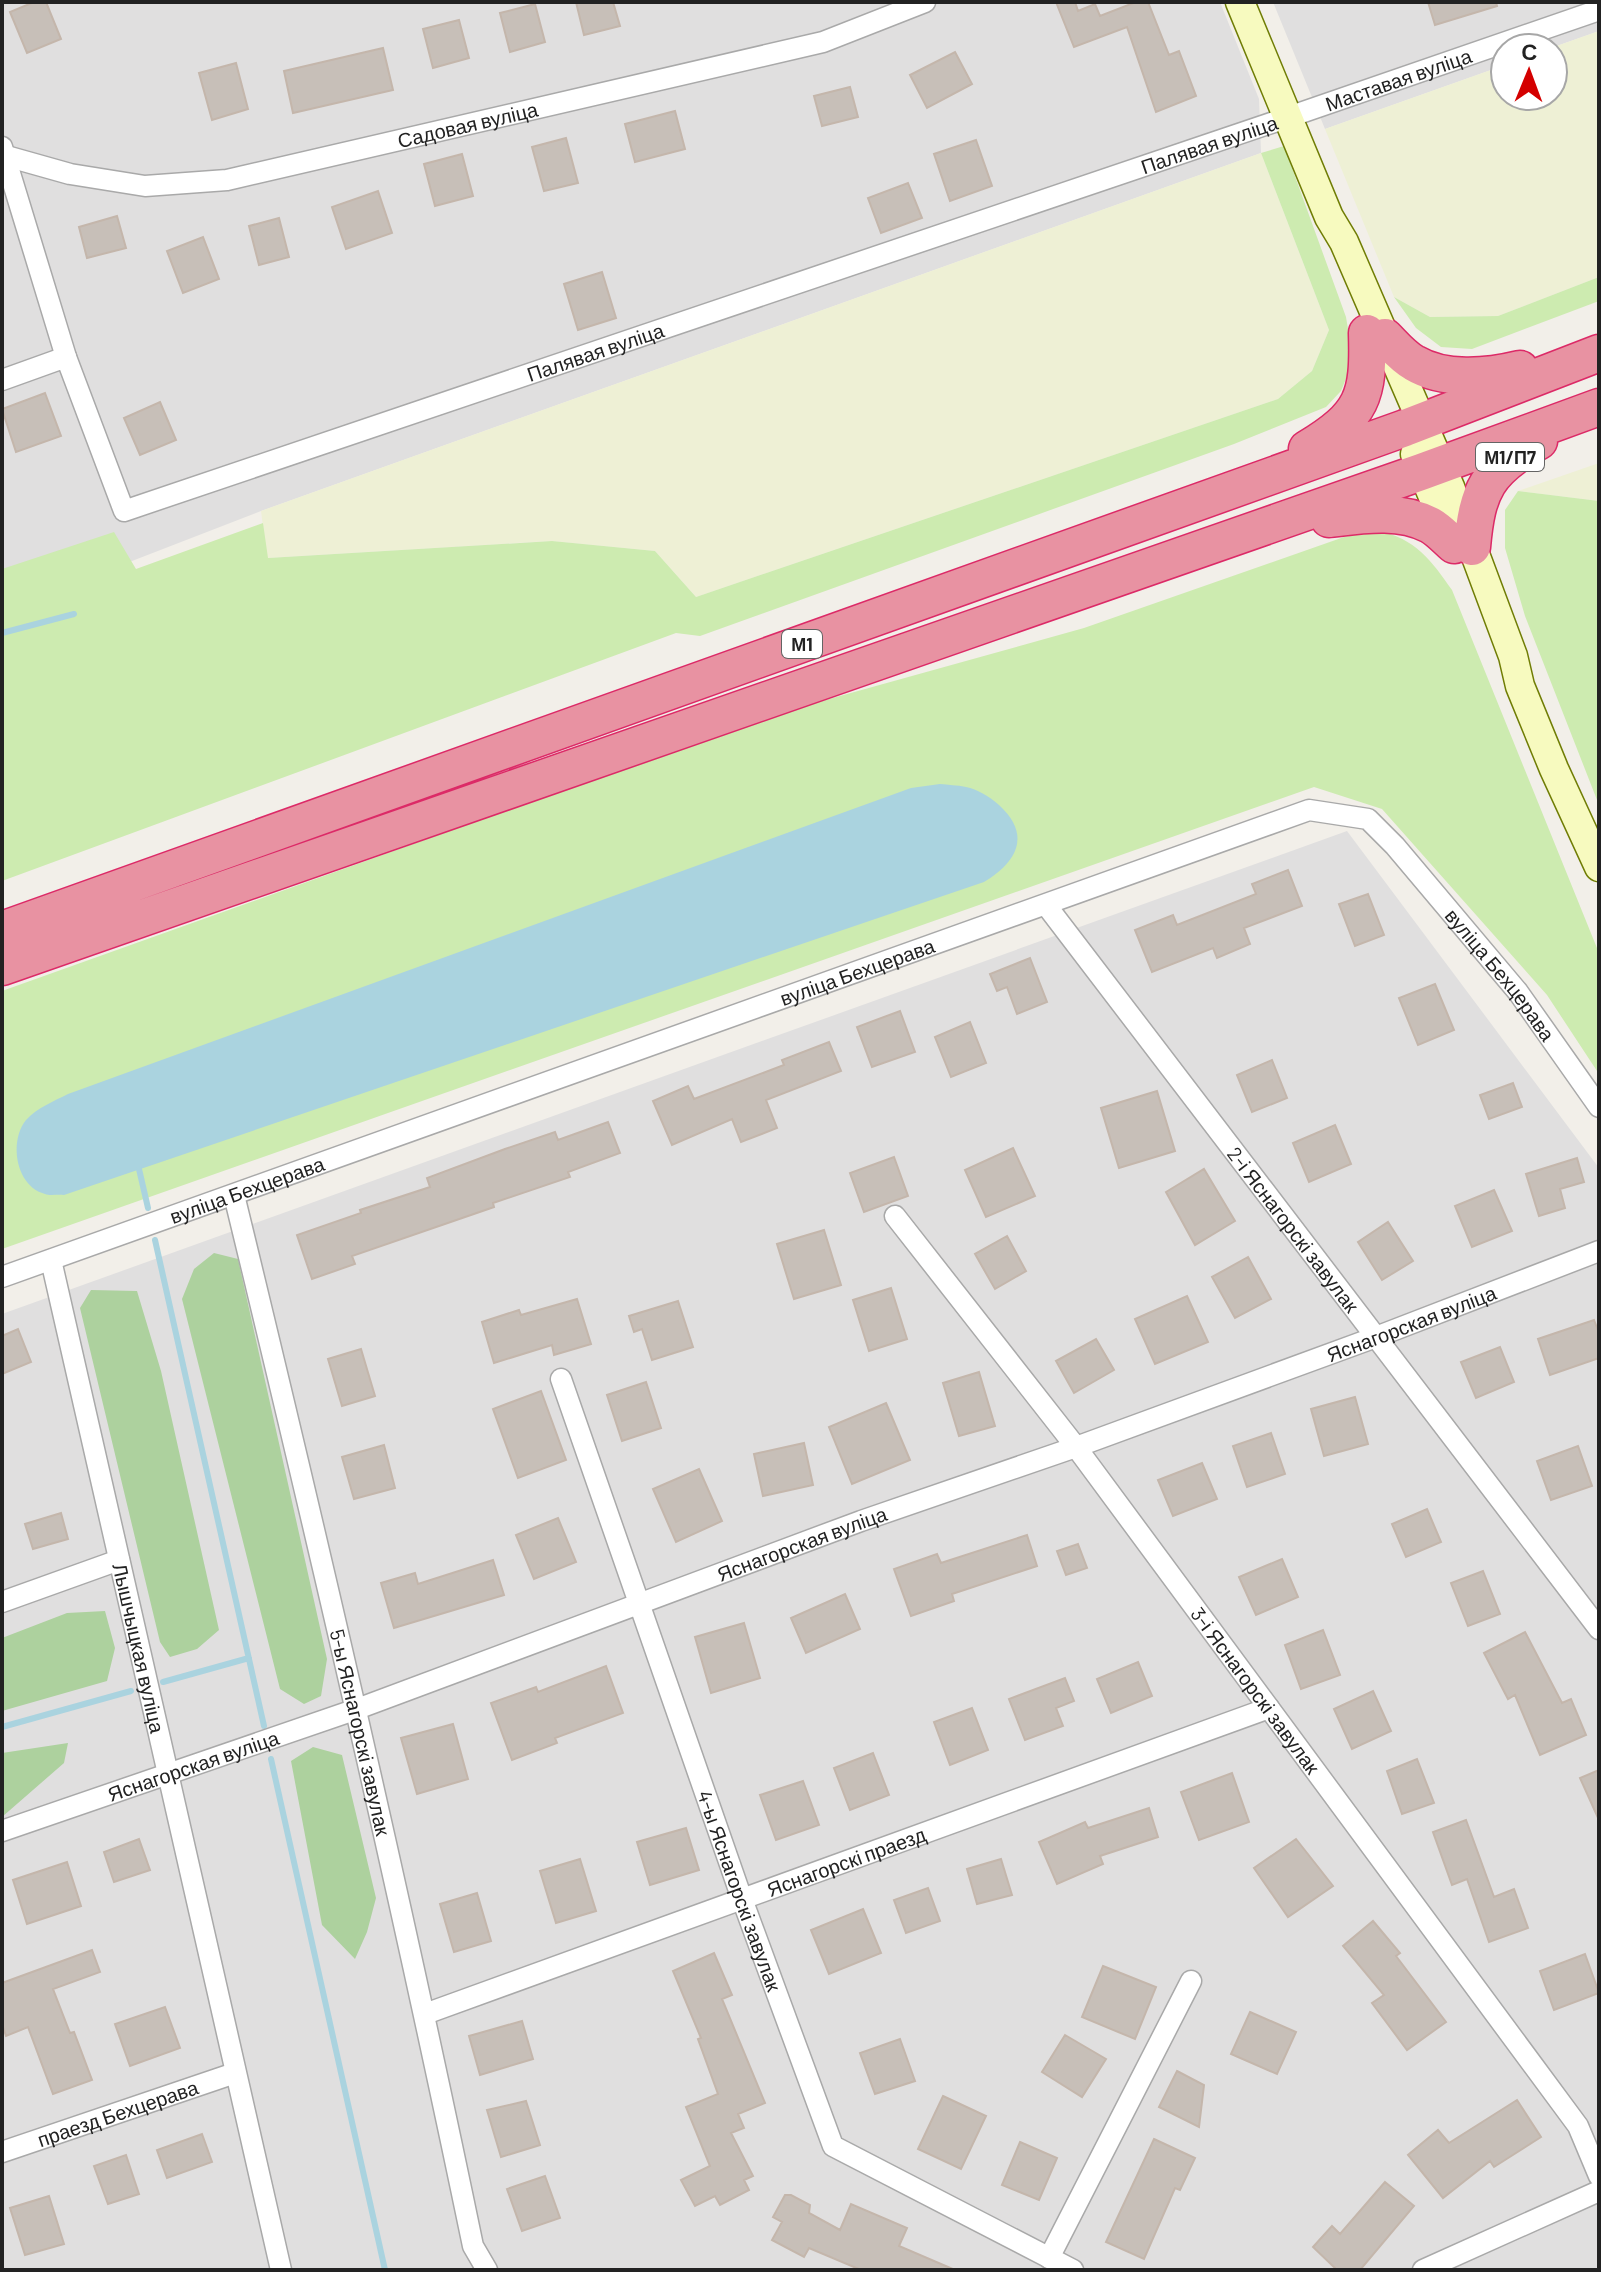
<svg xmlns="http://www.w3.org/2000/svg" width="1601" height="2272" viewBox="0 0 1601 2272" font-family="Barlow,sans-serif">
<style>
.residential{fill:#e0dfdf}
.farmland{fill:#eef0d5}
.grass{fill:#cdebb0}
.forest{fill:#add19e}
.water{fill:#aad3df}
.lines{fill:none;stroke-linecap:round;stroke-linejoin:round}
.stream{stroke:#aad3df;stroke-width:6}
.building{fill:#c7bfb8;stroke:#c4b6ab;stroke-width:2}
.street-casing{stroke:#a9a9a9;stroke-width:23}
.secondary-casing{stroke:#707d05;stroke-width:31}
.highway-casing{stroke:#dc2a67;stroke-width:39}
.street{stroke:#fff;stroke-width:20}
.secondary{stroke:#f7fabf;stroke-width:28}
.highway{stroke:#e892a2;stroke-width:36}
.labels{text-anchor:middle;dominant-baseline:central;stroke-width:7;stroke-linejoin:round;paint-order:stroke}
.shield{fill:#fff;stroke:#646464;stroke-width:2}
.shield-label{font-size:18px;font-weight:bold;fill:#222}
.street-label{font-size:20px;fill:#222;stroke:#fff}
</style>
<rect width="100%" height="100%" fill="#f2efe9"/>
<path class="residential" d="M2 2H1220L1259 99 1261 153 261 511 132 561 2 590Z
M1273 2H1599V31L1551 48H1505V65L1325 129Z
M1347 831 1599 1168V2270H2V1314Z"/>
<path class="farmland" d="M1599 31V277L1498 316 1430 317 1394 297 1325 129 1505 65V96H1553L1551 48Z
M1261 153 1329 330 1312 371 1278 399 696 597 655 551 552 541 267 558 261 511Z
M1599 463V501L1518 491Z"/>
<path class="grass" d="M1284 146 1346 317 1350 341 1349 371 1341 391 1326 407 1234 444 700 636 676 633 2 881V569L114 532 136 569 263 523 268 558 552 541 655 551 696 597 1278 399 1312 371 1329 330 1261 153Z
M1599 277V301L1472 349 1441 347 1416 328 1394 297 1430 317 1498 316Z
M1518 491 1599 501V805L1525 616 1505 548V510Z
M1378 531C1415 538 1432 561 1452 590L1599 953V1074L1547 995 1382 809 1314 787 2 1249V991L729 731 804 706 1084 628 1344 537Z"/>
<path class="forest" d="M214 1253 238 1259 327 1659 321 1696 304 1704 280 1689 182 1299 194 1269Z
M91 1290 137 1291 161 1371 219 1630 197 1649 170 1657 160 1642 80 1308Z
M105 1611 115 1648 107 1681 2 1711V1638L67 1613Z
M68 1743 64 1763 2 1817V1753Z
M313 1747 342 1755 376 1898 367 1932 355 1959 322 1925 291 1761Z"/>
<path class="water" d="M940 784C948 785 957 785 966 787 977 789 990 797 999 805 1032 835 1017 862 984 882L64 1195C58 1194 50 1196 45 1194 15 1186 9 1141 26 1120 37 1108 54 1101 68 1094L911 788Z"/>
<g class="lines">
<path class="stream" d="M2 633 74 614
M139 1169 148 1208
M155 1240 264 1726
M163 1682 249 1658
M2 1727 131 1691
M271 1759 385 2270"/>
</g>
<path class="building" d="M34 2H46L61 39 27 53 10 12Z
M576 2H613L620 26 584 35Z
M1056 2H1075L1078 11 1095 4 1100 16 1136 2H1148L1169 55 1179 51 1196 96 1156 112 1127 27 1074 47Z
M1428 2H1496L1497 6 1435 25Z
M535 4 545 42 510 52 500 13Z
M459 20 469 58 433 68 423 29Z
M383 48 393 90 293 113 284 71Z
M955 52 972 84 927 108 910 75Z
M236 63 248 109 212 120 199 73Z
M850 87 858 117 822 126 814 96Z
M675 111 685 149 635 162 625 124Z
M566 138 578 183 544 191 532 147Z
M976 140 992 186 950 201 934 154Z
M462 154 473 196 435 206 424 164Z
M908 183 922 218 881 233 868 198Z
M378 191 392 233 346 249 332 207Z
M117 216 126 248 87 258 79 227Z
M279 218 289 257 259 265 249 226Z
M203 237 219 279 183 293 167 251Z
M602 272 616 318 578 330 564 284Z
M45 393 61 436 16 452 2 409Z
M160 402 176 440 140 455 124 418Z
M1288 870 1302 906 1244 928 1250 944 1217 958 1213 948 1152 972 1135 930 1173 915 1177 925 1256 894 1252 884Z
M1368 894 1384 935 1355 946 1339 904Z
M1030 958 1047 1002 1017 1014 1007 987 997 991 990 974Z
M1435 984 1454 1030 1418 1045 1399 998Z
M900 1011 915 1052 872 1067 857 1027Z
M970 1022 986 1063 951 1077 935 1037Z
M829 1042 841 1071 766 1100 777 1128 741 1142 732 1119 672 1145 653 1101 688 1086 694 1099 784 1065 782 1060Z
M1272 1060 1287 1098 1252 1112 1237 1075Z
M1513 1083 1522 1107 1489 1119 1480 1095Z
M1157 1091 1175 1151 1119 1168 1101 1108Z
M608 1122 620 1153 568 1172 570 1177 493 1203 494 1207 352 1256 355 1264 312 1279 297 1235 361 1213 360 1210 430 1187 427 1178 505 1149 555 1132 558 1140Z
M1335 1125 1351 1164 1309 1182 1293 1143Z
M1013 1148 1035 1196 986 1217 965 1170Z
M894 1157 908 1196 864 1212 850 1173Z
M1577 1158 1584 1182 1560 1189 1565 1208 1539 1216 1526 1174Z
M1204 1169 1235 1221 1195 1245 1166 1192Z
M1494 1190 1512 1231 1472 1247 1455 1206Z
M1388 1222 1413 1261 1382 1280 1358 1242Z
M824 1230 841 1285 794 1299 777 1244Z
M1007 1236 1026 1271 995 1289 975 1254Z
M1248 1257 1271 1299 1235 1318 1212 1277Z
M891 1288 907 1339 869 1351 853 1300Z
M1187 1296 1208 1342 1155 1364 1135 1319Z
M577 1299 591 1344 554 1355 552 1345 494 1363 482 1322 519 1310 521 1315Z
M678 1301 693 1347 652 1360 642 1329 634 1332 629 1316Z
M1594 1320 1599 1333V1358L1550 1375 1538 1339Z
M18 1329 31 1362 2 1374V1336Z
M1096 1339 1114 1370 1074 1393 1056 1361Z
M1500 1347 1514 1382 1476 1398 1461 1362Z
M361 1349 375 1396 342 1406 328 1359Z
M979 1372 995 1426 959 1436 943 1383Z
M646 1382 661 1428 622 1441 607 1395Z
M541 1391 566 1460 518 1478 493 1409Z
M1355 1397 1368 1444 1324 1456 1311 1409Z
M886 1403 910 1460 852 1484 829 1427Z
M1271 1433 1285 1474 1247 1487 1233 1446Z
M804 1443 813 1485 763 1496 754 1454Z
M384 1445 395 1488 354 1499 342 1457Z
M1578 1446 1592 1486 1551 1500 1537 1461Z
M1202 1463 1217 1499 1173 1516 1158 1480Z
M699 1469 722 1521 676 1542 653 1489Z
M1427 1509 1441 1542 1406 1557 1392 1524Z
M61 1513 68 1539 33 1549 25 1524Z
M558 1518 576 1562 534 1579 516 1535Z
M1027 1535 1037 1566 952 1594 954 1601 911 1616 894 1569 937 1554 941 1563Z
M1078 1544 1087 1568 1066 1575 1057 1551Z
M1282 1559 1298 1597 1256 1615 1239 1577Z
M493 1560 504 1595 394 1628 381 1583 415 1573 418 1584Z
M1483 1571 1500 1614 1468 1626 1451 1583Z
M845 1594 860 1629 806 1653 791 1618Z
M744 1623 760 1678 711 1693 695 1637Z
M1323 1630 1340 1675 1301 1689 1285 1645Z
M1525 1632 1562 1703 1571 1699 1586 1735 1540 1755 1515 1695 1508 1699 1484 1653Z
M1138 1662 1152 1696 1111 1713 1097 1679Z
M606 1666 623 1713 555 1738 557 1743 512 1760 491 1703 536 1687 538 1692Z
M1065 1678 1074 1701 1056 1708 1063 1726 1025 1740 1009 1699Z
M1373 1691 1391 1731 1352 1749 1334 1709Z
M972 1708 988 1750 950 1765 934 1722Z
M453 1724 468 1779 417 1794 401 1738Z
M873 1753 889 1795 850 1810 834 1768Z
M1417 1759 1434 1803 1402 1814 1387 1771Z
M1599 1770V1820L1580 1778Z
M1232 1773 1249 1822 1199 1840 1181 1792Z
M803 1781 819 1825 776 1840 760 1795Z
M1149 1808 1158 1837 1100 1856 1103 1864 1057 1884 1039 1842 1085 1822 1088 1828Z
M1466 1820 1494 1897 1514 1889 1528 1928 1489 1942 1467 1879 1452 1885 1433 1832Z
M686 1828 699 1870 650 1885 637 1842Z
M139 1839 150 1870 114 1882 104 1852Z
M1296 1839 1333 1886 1288 1917 1254 1868Z
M580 1859 596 1911 556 1923 540 1871Z
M1001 1859 1012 1895 977 1904 967 1869Z
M67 1862 81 1906 27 1924 13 1880Z
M928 1888 940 1921 906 1933 894 1900Z
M477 1893 491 1941 454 1952 440 1904Z
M863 1909 881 1953 829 1974 811 1930Z
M1373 1921 1400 1953 1396 1956 1446 2022 1407 2050 1372 2003 1384 1995 1343 1946Z
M92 1950 100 1972 53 1989 70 2033 74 2032 92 2080 53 2094 28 2027 6 2036 2 2024V1983Z
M714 1953 732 1995 722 1999 765 2103 738 2114 744 2128 731 2133 753 2176 744 2180 749 2190 720 2205 715 2196 695 2206 681 2180 710 2166 686 2107 718 2094 698 2039 701 2038 673 1971Z
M1585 1954 1599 1993 1554 2010 1540 1971Z
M1103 1966 1156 1987 1135 2039 1082 2017Z
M165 2007 180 2048 130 2066 115 2024Z
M1250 2012 1296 2032 1277 2074 1231 2054Z
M522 2021 533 2059 480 2075 469 2036Z
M1065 2035 1106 2059 1082 2097 1042 2072Z
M900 2039 915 2081 875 2094 860 2053Z
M1177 2071 1204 2085 1199 2127 1159 2107Z
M943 2096 986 2116 961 2169 918 2149Z
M1517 2100 1541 2137 1494 2167 1490 2161 1443 2198 1408 2155 1438 2130 1449 2143Z
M526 2101 540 2145 501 2157 487 2110Z
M202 2134 212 2162 167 2178 157 2150Z
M1154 2139 1195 2158 1180 2190 1175 2188 1144 2259 1106 2242Z
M1020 2142 1057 2158 1039 2200 1002 2185Z
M126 2155 139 2194 108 2204 94 2166Z
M545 2176 560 2218 522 2231 507 2189Z
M1385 2182 1414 2206 1360 2270H1337L1313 2247 1332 2226 1340 2234Z
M785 2195H791L810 2205 809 2213 840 2230 851 2204 907 2228 899 2246 955 2270H861L809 2248 804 2257 772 2240 782 2222 773 2217Z
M49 2196 64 2244 25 2255 10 2208Z"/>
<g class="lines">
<g class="street-casing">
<g id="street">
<path d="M2 147 66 357"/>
<path id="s1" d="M2 158 6 156 70 174 145 186 227 180 823 42 925 2"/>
<path id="s2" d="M2 380 66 357 124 511 1283 119 1599 10"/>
<path id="s3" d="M1046 905 1599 1629"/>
<path id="s4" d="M234 1195C319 1544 400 1894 473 2246L487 2270"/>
<path id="s5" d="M895 1216 1076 1447 1578 2126 1599 2176"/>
<path id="s6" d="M51 1260 281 2270"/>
<path id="s7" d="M2 1277 1309 810 1368 819 1395 846 1518 992 1599 1107"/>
<path id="s8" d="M561 1379 742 1899 833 2146 1073 2270"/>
<path d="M2 1602 119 1560"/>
<path id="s9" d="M2 1831 357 1709 861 1521 1076 1447 1376 1337 1599 1251"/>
<path id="s10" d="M425 2014 1269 1708"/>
<path id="s11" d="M2 2152 235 2073"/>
<path d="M1049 2258 1191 1981"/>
<path d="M1423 2270 1599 2191"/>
</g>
</g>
<g class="secondary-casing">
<path id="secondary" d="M1240 2 1329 217 1344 242 1450 487 1513 656 1520 686 1554 769 1599 867
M1415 454 1450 537"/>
</g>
<g class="highway-casing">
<path id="highway" d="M1385 337C1394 346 1403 357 1414 363 1444 381 1487 377 1520 369
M1307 449C1363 415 1369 397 1367 333
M1329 519C1363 515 1399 509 1430 525 1439 530 1447 539 1454 545
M1472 547C1477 490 1487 470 1539 441
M2 930 1405 428 1599 353
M2 967 1421 472 1599 407"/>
</g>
<use href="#street" class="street"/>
<use href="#secondary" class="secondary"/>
<use href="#highway" class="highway"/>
</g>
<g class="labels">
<g class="shield">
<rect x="1476" y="443" width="68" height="28" rx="6"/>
<rect x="782" y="630" width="40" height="28" rx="6"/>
</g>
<g class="shield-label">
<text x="1510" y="457">М1/П7</text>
<text x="802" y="644">М1</text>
</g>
<g class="street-label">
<text stroke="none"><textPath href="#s2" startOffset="1578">Маставая вуліца</textPath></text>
<text stroke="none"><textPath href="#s1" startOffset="476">Садовая вуліца</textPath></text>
<text stroke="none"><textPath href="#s2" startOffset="1378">Палявая вуліца</textPath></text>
<text stroke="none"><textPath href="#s2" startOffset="730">Палявая вуліца</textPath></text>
<text stroke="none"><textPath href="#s7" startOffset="908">вуліца Бехцерава</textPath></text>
<text stroke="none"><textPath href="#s7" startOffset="1652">вуліца Бехцерава</textPath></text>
<text stroke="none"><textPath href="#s7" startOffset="260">вуліца Бехцерава</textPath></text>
<text stroke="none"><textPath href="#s3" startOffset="408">2-і Яснагорскі завулак</textPath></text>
<text stroke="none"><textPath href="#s9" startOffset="1498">Яснагорская вуліца</textPath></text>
<text stroke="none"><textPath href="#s9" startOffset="850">Яснагорская вуліца</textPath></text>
<text stroke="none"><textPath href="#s6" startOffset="398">Лышчыцкая вуліца</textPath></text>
<text stroke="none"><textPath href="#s5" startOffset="596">3-і Яснагорскі завулак</textPath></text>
<text stroke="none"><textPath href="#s4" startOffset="552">5-ы Яснагорскі завулак</textPath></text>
<text stroke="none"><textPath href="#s9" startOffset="202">Яснагорская вуліца</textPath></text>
<text stroke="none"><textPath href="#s10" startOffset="448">Яснагорскі праезд</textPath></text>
<text stroke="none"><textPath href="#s8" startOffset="542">4-ы Яснагорскі завулак</textPath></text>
<text stroke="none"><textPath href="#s11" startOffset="122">праезд Бехцерава</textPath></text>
</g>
</g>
<rect width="1601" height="2272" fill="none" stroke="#222222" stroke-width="8"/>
<g transform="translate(1529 72) rotate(1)"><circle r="38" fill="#ffffff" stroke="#a7a7a7" stroke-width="2"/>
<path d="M0-6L14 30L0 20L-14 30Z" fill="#d40000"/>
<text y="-12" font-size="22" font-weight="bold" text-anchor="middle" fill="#222222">С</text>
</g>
</svg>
